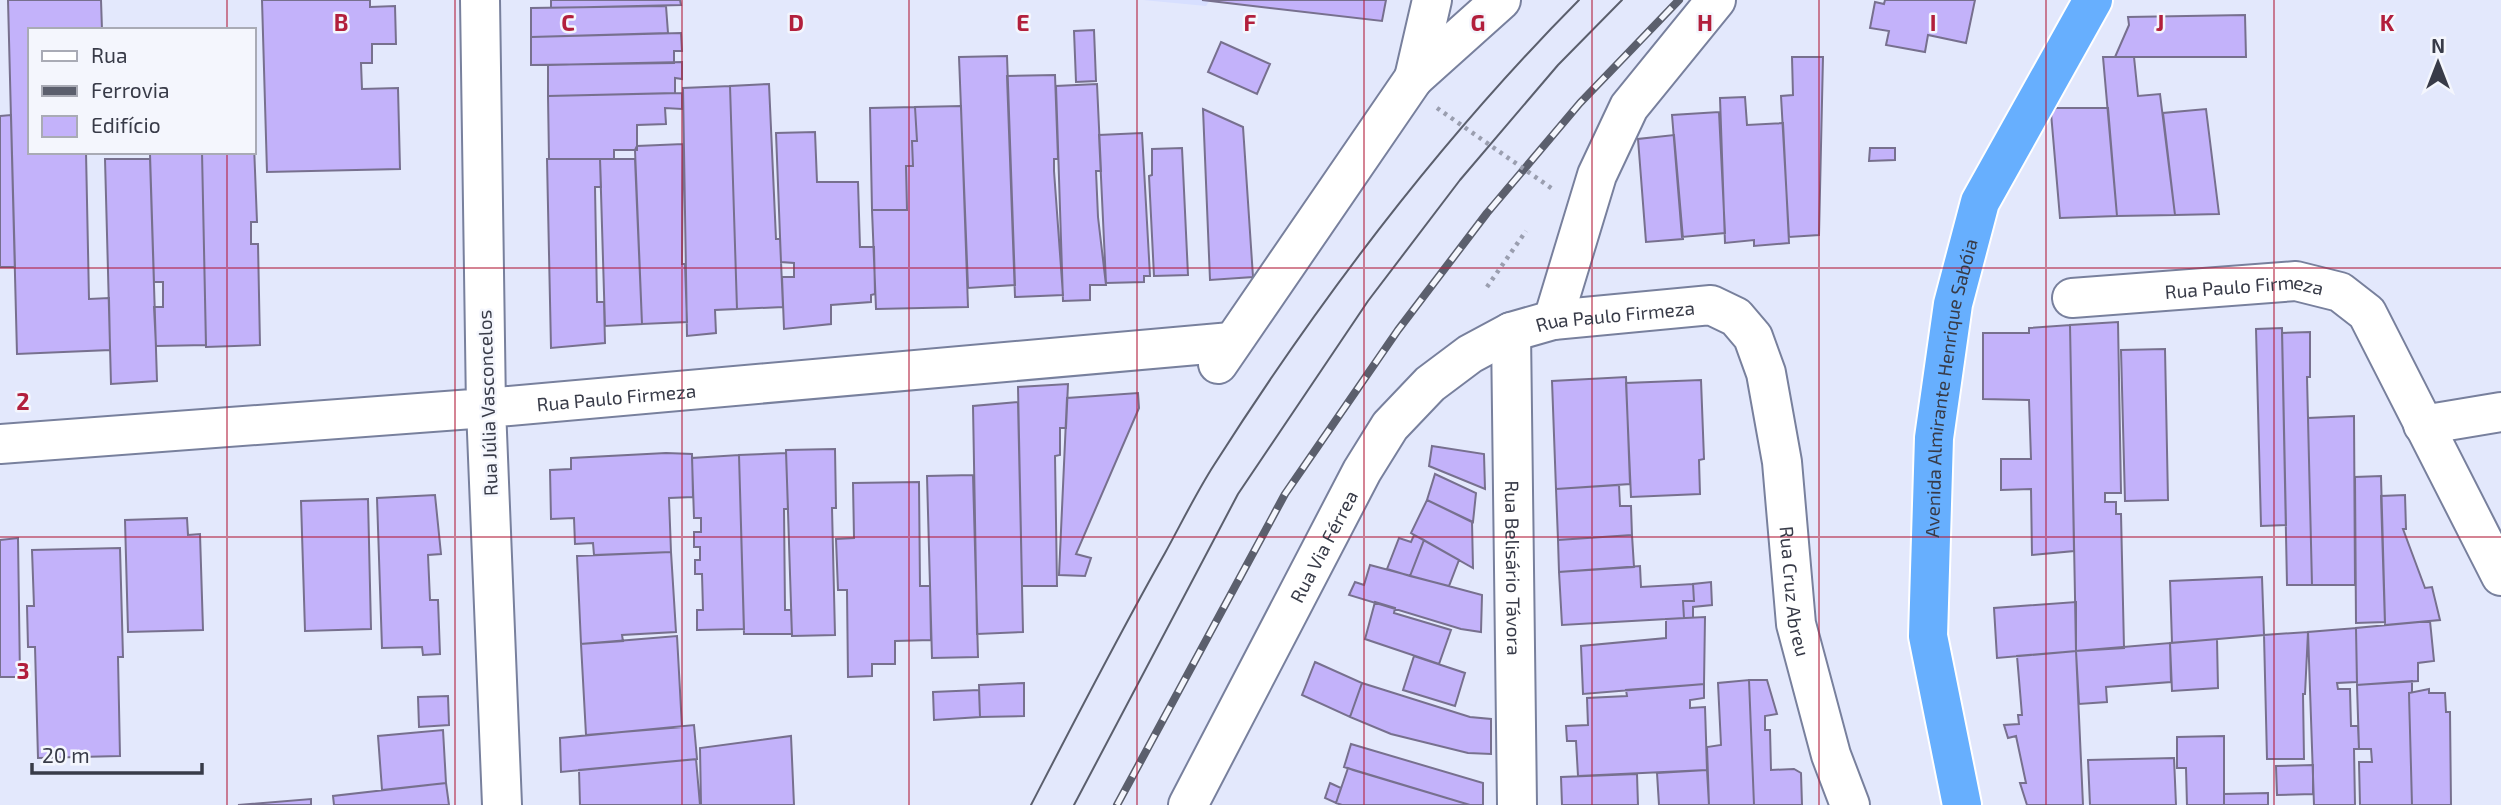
<svg xmlns="http://www.w3.org/2000/svg" width="2501" height="805" viewBox="0 0 2501 805" font-family="'Exo 2',sans-serif">
<style>
.built{fill:#d7dfff}
.building{fill:#c3b2fa;stroke:#77708e;stroke-width:2}
.lines{fill:none;stroke-linecap:round;stroke-linejoin:round}
.pedestrian-casing{stroke:#78809d;stroke-width:42}
.minor-casing{stroke:#78809d;stroke-width:42}
.tertiary-casing{stroke:#78809d;stroke-width:42}
.trunk-casing{stroke:#fff;stroke-width:42}
.path{stroke:#9a9eaf;stroke-width:4.5;stroke-dasharray:3.5 5;stroke-linecap:butt}
.pedestrian{stroke:#fff;stroke-width:38}
.minor{stroke:#fff;stroke-width:38}
.tertiary{stroke:#fff;stroke-width:38}
.trunk{stroke:#67affe;stroke-width:38}
.tram{stroke:#5b5f6d;stroke-width:2}
.rail-casing{stroke:#5b5f6d;stroke-width:8}
.rail{stroke:#f4f6fd;stroke-width:5;stroke-dasharray:16;stroke-linecap:butt}
.path-bridge{stroke:#9a9eaf;stroke-width:4.5;stroke-dasharray:3.5 5;stroke-linecap:butt}
.grid{fill:none;stroke:#b21f3c;stroke-width:2;stroke-opacity:0.55}
.labels{text-anchor:middle;dominant-baseline:central;stroke-width:5;stroke-linejoin:round;paint-order:stroke}
.street-label{font-size:19px;fill:#383b48;stroke:#f4f6fd}
.grid-label{font-size:23px;text-anchor:middle;font-weight:bold;fill:#b21f3c;stroke:#f4f6fd;stroke-width:5;stroke-linejoin:round;paint-order:stroke}
</style>
<rect width="100%" height="100%" fill="#e3e8fc"/>
<path class="built" d="M1143 0H1210L1206 6Z"/>
<path class="building" d="M8 0H101L102 30H30V152H86L89 299 109 298 110 350 17 354Z
M262 0H370V7L395 6 396 44H372V63H361L362 89 398 88 400 169 267 172Z
M551 0H680L681 5 551 8Z
M1202 0H1386L1382 21Z
M1885 0H1975L1966 43 1928 35 1925 52 1886 45 1889 31 1870 28 1875 2 1884 4Z
M666 6 668 33 531 37V8Z
M2245 15 2246 57H2115L2129 25 2128 17Z
M1094 30 1096 81 1076 82 1074 31Z
M681 33 682 51H674V63L531 65V37Z
M1221 42 1270 64 1257 94 1208 72Z
M1007 56 1015 285 968 288 959 57Z
M1792 57H1823L1819 235 1789 237 1781 96 1793 95Z
M2103 57H2134L2138 96 2160 94 2175 215 2117 216Z
M682 62V79L675 78V93L548 96V65Z
M1055 75 1058 159H1054V171L1063 295 1015 297 1007 76Z
M769 84 776 239H780L783 307 737 309 730 86Z
M1097 84 1101 171H1096L1098 217 1106 285H1090V300L1063 301 1056 86Z
M730 86 737 309 715 310 716 333 687 336 683 88Z
M682 93V109L665 108 666 124 637 125V150H614V159H549L548 96Z
M1745 97 1747 125 1783 123 1789 243 1754 246V240L1725 243 1720 98Z
M961 106 968 307 876 309 872 210H907L906 166H913L912 141H917L915 107Z
M915 107 917 141H912L913 166H906L907 210H872L870 108Z
M2056 108H2108L2117 216 2060 218 2051 113Z
M1203 109 1243 127 1253 277 1210 280Z
M2206 109 2219 214 2175 215 2163 113Z
M1719 112 1725 233 1682 237 1672 115Z
M11 115 15 267H0V116Z
M815 132 817 182H858L860 247H874L875 294 871 295V302L831 305V324L784 329 782 277H794V263L781 262 776 133Z
M1142 133 1150 276H1144V282L1106 283 1099 135Z
M1674 135 1683 239 1646 242 1638 139Z
M683 144 682 264H685L687 322 642 324 635 150 637 146Z
M254 145 257 222H251V244H258L260 345 206 347 202 152H254Z
M1182 148 1188 275 1154 276 1149 176 1152 175V149Z
M1870 148H1895V160L1869 161Z
M202 152 206 345 156 346 154 307H163V282H154L150 154Z
M105 159H150L157 381 111 384Z
M547 159H600L601 187H595L597 302H604L605 343 551 348Z
M600 159H635L642 324 605 326Z
M2118 322 2121 493H2105V502H2116V514H2121L2124 648 2076 651 2070 325Z
M2070 325 2074 551 2032 555 2031 489 2001 490V459H2031L2029 400 1983 399V333H2029V328Z
M2282 328 2286 525 2261 526 2256 329Z
M2310 332V377H2307L2312 585H2287L2282 333Z
M2165 349 2168 500 2125 501 2121 350Z
M1626 377 1630 484 1556 489 1552 381Z
M1701 380 1704 459 1699 460 1700 494 1631 497 1626 383Z
M1068 384 1066 428H1060V455L1055 456 1057 586H1022L1018 387Z
M1138 393 1139 408 1076 554 1091 558 1085 576 1059 575 1067 398Z
M1018 402 1023 632 977 634 973 406Z
M2354 416 2355 585H2312L2308 418Z
M1432 446 1484 454 1485 489 1429 466Z
M835 449 836 508H832L835 635 792 636 786 450Z
M666 453 692 454 693 497 669 498 671 552 594 555 593 543 575 544 574 518 551 519 550 470 571 469V458Z
M786 453 788 509H784L785 610H791L792 634H744L739 455Z
M739 455 744 629 697 630V610H703L702 574H695V560H700V547H694V532H701V518H694L692 458Z
M1435 474 1476 493 1473 522 1427 500Z
M973 475 978 657 932 658 927 476Z
M2381 476 2385 622 2356 623 2355 477Z
M919 482 920 586H930L931 640 895 641V664H872V676L848 677 847 590H838L836 539 854 538 853 483Z
M1619 485 1620 506H1631L1632 535 1558 540 1556 489Z
M435 495 441 554 428 555 430 600H438L440 654 423 655 422 647 382 648 377 498Z
M2405 495 2406 529H2403L2425 588 2432 587 2440 620 2385 625 2381 496Z
M368 499 371 629 305 631 301 501Z
M1427 500 1472 522 1473 568 1411 533Z
M187 518 188 535 200 534 203 630 128 632 125 520Z
M1414 535 1424 540 1410 576 1387 569 1399 538 1411 542Z
M1632 535 1634 567 1559 572 1558 540Z
M18 538 20 677H0V540Z
M1424 540 1459 560 1449 586 1410 576Z
M120 548 123 657H118L120 756 38 758 35 647H28L27 606H34L32 550Z
M671 552 676 632 622 635 623 641 581 644 577 556Z
M1370 565 1482 595 1481 632 1461 629 1349 595 1355 582 1364 585Z
M1640 566 1641 587 1693 584 1694 601H1683L1684 618 1562 625 1559 572Z
M2262 577 2264 635 2172 643 2170 581Z
M1711 582 1712 605 1693 607V618H1684L1683 601H1694L1693 584Z
M1375 602 1395 608 1394 613 1451 630 1439 664 1365 639Z
M2076 602V651L1997 658 1994 608Z
M1705 617 1704 684 1583 694 1581 646 1666 638V619Z
M2430 621 2434 661 2418 663V681L2357 685 2356 628Z
M2356 628 2357 682 2337 683 2338 689H2350L2351 726H2358L2359 749H2354L2355 805H2314L2308 632Z
M2308 632 2305 694H2303L2304 759H2267L2264 635Z
M677 636 682 727 586 735 581 644Z
M2217 639 2218 688 2172 691 2170 643Z
M2170 643 2171 682 2106 687 2107 702 2079 704 2076 651Z
M2076 651 2083 805H2027L2020 783H2026L2016 736 2008 738 2004 725 2019 724 2018 715H2022L2017 656Z
M1414 656 1465 673 1455 706 1403 690Z
M1315 662 1362 683 1350 717 1302 695Z
M1749 680H1767L1777 714 1765 716V730H1770L1771 770 1794 769 1801 773 1802 805H1754Z
M1749 680 1754 805H1709L1707 747 1721 745 1718 683Z
M2412 681V693H2409L2412 805H2360L2359 762H2372L2371 749H2359L2357 685Z
M1024 683V716L980 717 979 685Z
M1362 683 1470 717 1491 719V754L1468 753 1391 734 1350 717Z
M1704 684V698L1690 700V708L1705 707 1707 770 1578 776 1576 741H1567L1566 726 1588 725 1587 698 1627 696 1626 690Z
M2429 689V693H2445L2446 712H2450L2451 805H2412L2409 693Z
M979 690 980 717 934 720 933 692Z
M448 696 449 725 419 727 418 697Z
M694 725 697 759 561 772 560 738Z
M443 730 446 783 382 790 378 736Z
M791 736 794 805H701L700 748Z
M2224 736V805H2187L2186 768H2177V737Z
M1351 744 1483 783V805H1470L1344 767Z
M2174 758 2176 805H2090L2088 760Z
M696 759 700 805H580L579 770Z
M2313 765V794L2277 795 2276 766Z
M1348 768 1353 770 1470 805H1342L1336 803Z
M1707 770 1709 805H1659L1657 773Z
M1637 774 1638 805H1562L1561 777Z
M446 783 449 805H334L333 796Z
M1330 783 1341 788 1336 803 1325 798Z
M2268 793V805H2224V794Z
M311 799V805H238Z"/>
<g class="lines">
<g class="pedestrian-casing">
<path id="pedestrian" d="M1218 364 1414 78"/>
</g>
<g class="minor-casing">
<g id="minor">
<path d="M1414 78 1501 0"/>
<path d="M1414 78 1432 0"/>
<path id="s1" d="M2072 298 2296 281 2340 292 2367 313 2501 576"/>
<path d="M1553 320 1597 175 1629 107 1716 0"/>
<path id="s2" d="M1511 332 1517 805"/>
<path d="M2423 425 2501 412"/>
<path id="s3" d="M502 805 486 408 1231 342"/>
<path id="s4" d="M1188 805 1362 471 1390 426 1430 384 1470 354 1511 332 1553 320 1711 305 1736 317 1753 337 1766 373 1782 462 1796 624 1831 755 1850 805"/>
</g>
</g>
<g class="tertiary-casing">
<path id="tertiary" d="M0 444 486 408 480 0"/>
</g>
<g class="trunk-casing">
<g id="trunk">
<path id="s5" d="M1962 805 1928 636 1934 438 1953 304 1980 202 2093 0"/>
</g>
</g>
<path class="path" d="M1487 287 1526 231"/>
<use href="#pedestrian" class="pedestrian"/>
<use href="#minor" class="minor"/>
<use href="#tertiary" class="tertiary"/>
<use href="#trunk" class="trunk"/>
<path class="tram" d="M1031 805C1075 720 1118 636 1165 553 1181 524 1196 493 1214 465 1319 300 1441 139 1579 0
M1074 805 1238 494 1368 301 1460 180 1558 65 1622 0"/>
<g class="rail-casing">
<path id="rail" d="M1117 805 1285 494 1398 330 1487 213 1580 103 1679 0"/>
</g>
<use href="#rail" class="rail"/>
<path class="path-bridge" d="M1437 108 1554 190"/>
</g>
<path class="grid" d="M227 0V30M455 0V805M682 0V805M909 0V805M1137 0V805M1364 0V805M1592 0V805M1819 0V805M2046 0V805M2274 0V805M227 152V805M0 268H2501M0 537H2501"/>
<g class="labels">
<g class="street-label">
<text stroke="none"><textPath href="#s1" startOffset="173">Rua Paulo Firmeza</textPath></text>
<text stroke="none"><textPath href="#s4" startOffset="690">Rua Paulo Firmeza</textPath></text>
<text stroke="none"><textPath href="#s5" startOffset="422">Avenida Almirante Henrique Sabóia</textPath></text>
<text stroke="none"><textPath href="#s3" startOffset="528">Rua Paulo Firmeza</textPath></text>
<text transform="translate(487 403) rotate(-92)">Rua Júlia Vasconcelos</text>
<text stroke="none"><textPath href="#s4" startOffset="292">Rua Via Férrea</textPath></text>
<text stroke="none"><textPath href="#s2" startOffset="236">Rua Belisário Távora</textPath></text>
<text stroke="none"><textPath href="#s4" startOffset="1099">Rua Cruz Abreu</textPath></text>
</g>
</g>
<g class="grid-label">
<text x="341" y="31">B</text>
<text x="568" y="31">C</text>
<text x="796" y="31">D</text>
<text x="1023" y="31">E</text>
<text x="1250" y="31">F</text>
<text x="1478" y="31">G</text>
<text x="1705" y="31">H</text>
<text x="1933" y="31">I</text>
<text x="2160" y="31">J</text>
<text x="2387" y="31">K</text>
<text x="23" y="410">2</text>
<text x="23" y="679">3</text>
</g>
<rect x="28" y="28" width="228" height="126" fill="#f4f6fd" stroke="#a9abb5" stroke-width="2"/>
<rect x="42" y="51" width="35" height="10" fill="#ffffff" stroke="#a9abb5" stroke-width="2"/>
<text x="91" y="63" font-size="21" fill="#383b48">Rua</text>
<rect x="42" y="86" width="35" height="10" fill="#5b5f6d" stroke="#a9abb5" stroke-width="2"/>
<text x="91" y="98" font-size="21" fill="#383b48">Ferrovia</text>
<rect x="42" y="116" width="35" height="21" fill="#c3b2fa" stroke="#a9abb5" stroke-width="2"/>
<text x="91" y="133" font-size="21" fill="#383b48">Edifício</text>
<g transform="translate(2438 63)" stroke="#f4f6fd" stroke-width="5" paint-order="stroke">
<path d="M0-5L12 26L0 18L-12 26Z" fill="#383b48"/>
<text y="-10" font-size="19" font-weight="bold" text-anchor="middle" fill="#383b48">N</text>
</g>
<path d="M32 763v10h170v-10" fill="none" stroke="#383b48" stroke-width="3.5"/>
<text x="42" y="763" font-size="21" fill="#383b48" stroke="#f4f6fd" stroke-width="5" paint-order="stroke">20 m</text>
</svg>
